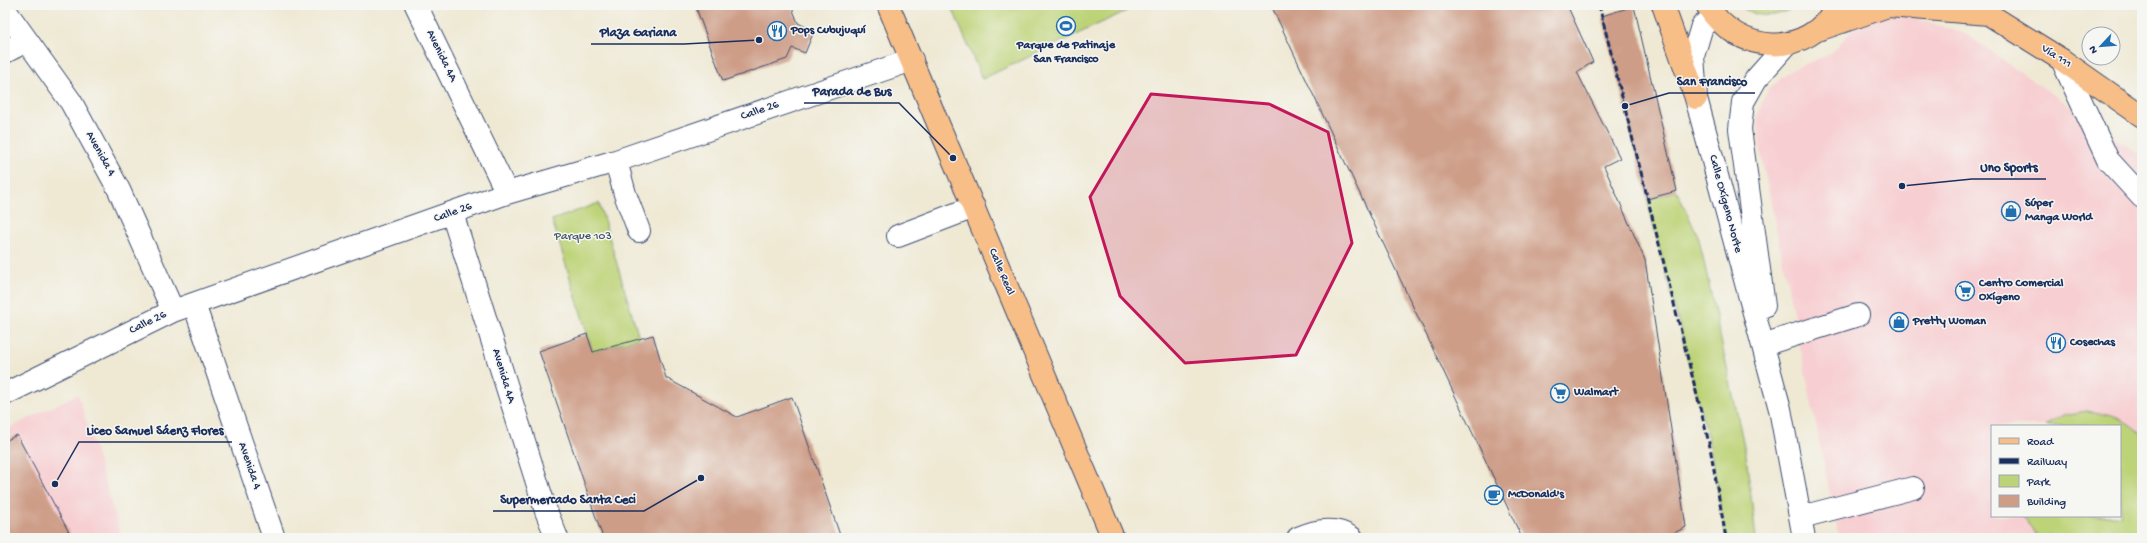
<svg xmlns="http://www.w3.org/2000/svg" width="2147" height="543" viewBox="0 0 2147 543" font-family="'Gochi Hand',sans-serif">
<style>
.built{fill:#f7cfd2;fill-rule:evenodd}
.green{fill:#bdd377;stroke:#6c816a}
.building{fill:#cd9d87}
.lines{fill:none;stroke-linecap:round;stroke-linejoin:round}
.minor-casing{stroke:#3b4b70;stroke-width:24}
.major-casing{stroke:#3b4b70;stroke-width:24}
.minor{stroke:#fff;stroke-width:22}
.major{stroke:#f7be88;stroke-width:22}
.rail{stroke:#1b2f5e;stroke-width:3;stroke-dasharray:6 3;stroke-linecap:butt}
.marked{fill:#c2185b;fill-opacity:0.2;stroke:#c2185b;stroke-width:3;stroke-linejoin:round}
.labels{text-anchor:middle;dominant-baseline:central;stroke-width:3;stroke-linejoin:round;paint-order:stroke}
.poi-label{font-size:12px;font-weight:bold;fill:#1b2f5e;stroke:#f6f6f2;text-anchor:start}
.street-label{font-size:12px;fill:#1b2f5e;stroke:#f6f6f2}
.park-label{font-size:12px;fill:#445864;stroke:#f6f6f2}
.leader{fill:none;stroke:#1b2f5e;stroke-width:1.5}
.callout-dot{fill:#1b2f5e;stroke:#f6f6f2;stroke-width:1.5}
.callout-label{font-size:13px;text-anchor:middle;font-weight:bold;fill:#1b2f5e;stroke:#f6f6f2;stroke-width:3;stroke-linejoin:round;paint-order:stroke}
</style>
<rect width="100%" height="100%" fill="#f6f6f2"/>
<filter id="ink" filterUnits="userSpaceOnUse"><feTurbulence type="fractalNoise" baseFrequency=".025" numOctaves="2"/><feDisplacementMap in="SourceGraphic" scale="8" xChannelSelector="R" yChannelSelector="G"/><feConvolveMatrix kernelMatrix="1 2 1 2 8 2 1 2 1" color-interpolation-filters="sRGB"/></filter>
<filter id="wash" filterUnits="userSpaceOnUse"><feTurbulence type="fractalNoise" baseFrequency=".012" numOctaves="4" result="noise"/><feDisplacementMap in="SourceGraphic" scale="16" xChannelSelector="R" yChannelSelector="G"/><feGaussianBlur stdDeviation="0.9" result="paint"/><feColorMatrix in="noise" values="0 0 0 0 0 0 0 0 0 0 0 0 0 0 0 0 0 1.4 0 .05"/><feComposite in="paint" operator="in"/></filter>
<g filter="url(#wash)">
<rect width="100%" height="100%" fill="#efe9d4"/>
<path class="built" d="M1896 11 1967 35 2142 156V538H1839L1761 154 1757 115 1768 89 1793 69 1830 54 1859 23ZM1992 426H2120V516H1992Z
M78 394 122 538H5V430Z"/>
<path class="green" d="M951 5H1139L982 79Z
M1739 5H1797C1779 18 1757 20 1739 5Z
M1677 191 1699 239 1746 455 1756 538H1726L1710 447 1647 199Z
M599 203 639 338 593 352 552 220Z
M2087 411C2109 414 2126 418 2142 435V536L2140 538H2038L2022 516H2120V426H2045L2063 415Z"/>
<g id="blocks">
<path class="building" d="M695 5H791L798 23 814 31 805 53 792 48 787 59 723 81Z
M1271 5H1567L1593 62 1577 72 1620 158 1604 166 1645 260 1686 527 1664 538H1522Z
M1634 6 1677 191 1647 199 1602 16Z
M587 334 593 352 653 335 666 378 737 417 792 397 841 538H603L539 351Z
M17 435 72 538H5V441Z"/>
</g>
</g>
<g filter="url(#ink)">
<use href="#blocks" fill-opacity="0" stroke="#3b4b70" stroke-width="1"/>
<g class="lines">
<g class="minor-casing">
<path id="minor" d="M416 5 507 193
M5 10 71 102 119 190 173 311
M1714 17 1702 26 1693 56 1696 98 1780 409 1804 538
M5 52 26 41
M2062 60 2108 160 2142 197
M616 161 625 194 639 231
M452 213 546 511 557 538
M898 236 974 207
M194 304 274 538
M1764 306 1740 129 1743 102 1756 79 1788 43
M1769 343 1858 315
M5 394 173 311 507 193 616 161 912 60
M1801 517 1913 488
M1298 538C1316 530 1336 527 1352 538"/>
</g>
<g class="major-casing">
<path id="major" d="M888 5 1113 538
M1663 5 1696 98
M1707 5C1737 55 1809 60 1837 5
M1974 5 2062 60 2142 116
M1815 31 1888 6 1989 14"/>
</g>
<use href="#minor" class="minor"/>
<use href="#major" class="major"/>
<path class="rail" d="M1599 5 1710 447 1726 538"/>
</g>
</g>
<path class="marked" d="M1151 94 1269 104 1328 132 1352 243 1296 355 1185 363 1120 296 1090 197Z"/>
<defs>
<g id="stadium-ring" transform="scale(1)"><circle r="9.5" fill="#f6f6f2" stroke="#1f6fb2" stroke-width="1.5"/><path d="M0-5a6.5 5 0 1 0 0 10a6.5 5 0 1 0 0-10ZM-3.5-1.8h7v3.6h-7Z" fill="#1f6fb2"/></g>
<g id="restaurant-ring" transform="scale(1)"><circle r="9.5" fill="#f6f6f2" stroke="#1f6fb2" stroke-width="1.5"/><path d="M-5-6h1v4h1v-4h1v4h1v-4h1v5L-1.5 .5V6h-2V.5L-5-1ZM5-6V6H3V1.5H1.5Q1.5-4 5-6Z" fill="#1f6fb2"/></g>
<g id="shop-ring" transform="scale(1)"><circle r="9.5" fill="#f6f6f2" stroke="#1f6fb2" stroke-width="1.5"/><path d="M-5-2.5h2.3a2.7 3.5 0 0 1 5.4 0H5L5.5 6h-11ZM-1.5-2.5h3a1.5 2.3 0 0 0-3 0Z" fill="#1f6fb2"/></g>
<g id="supermarket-ring" transform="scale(1)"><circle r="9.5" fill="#f6f6f2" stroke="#1f6fb2" stroke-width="1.5"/><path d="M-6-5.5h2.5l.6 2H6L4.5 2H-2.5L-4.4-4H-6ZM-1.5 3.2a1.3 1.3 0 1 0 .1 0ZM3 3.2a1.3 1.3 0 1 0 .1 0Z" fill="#1f6fb2"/></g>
<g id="cafe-ring" transform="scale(1)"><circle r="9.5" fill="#f6f6f2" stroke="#1f6fb2" stroke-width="1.5"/><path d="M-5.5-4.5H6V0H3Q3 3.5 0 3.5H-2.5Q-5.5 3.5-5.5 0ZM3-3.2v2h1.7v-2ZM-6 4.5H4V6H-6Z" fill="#1f6fb2"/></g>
</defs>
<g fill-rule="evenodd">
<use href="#stadium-ring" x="1066" y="26"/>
<use href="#restaurant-ring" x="777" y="31"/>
<use href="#shop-ring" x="2011" y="211"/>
<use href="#supermarket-ring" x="1965" y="291"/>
<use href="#shop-ring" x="1899" y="322"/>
<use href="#restaurant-ring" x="2056" y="343"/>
<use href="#supermarket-ring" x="1560" y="393"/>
<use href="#cafe-ring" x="1494" y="495"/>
</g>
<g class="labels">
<g class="poi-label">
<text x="791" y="31">Pops Cubujuquí</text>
<text x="1066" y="46" text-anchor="middle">Parque de Patinaje<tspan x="1066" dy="14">San Francisco</tspan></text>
<text x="2025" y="204">Súper<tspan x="2025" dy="14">Manga World</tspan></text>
<text x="1979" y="284">Centro Comercial<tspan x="1979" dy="14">Oxígeno</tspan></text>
<text x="1913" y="322">Pretty Woman</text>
<text x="2070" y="343">Cosechas</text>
<text x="1574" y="393">Walmart</text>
<text x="1508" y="495">McDonald's</text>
</g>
<g class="street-label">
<text transform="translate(441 56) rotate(64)">Avenida 4A</text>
<text transform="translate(2056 57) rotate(33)">Vía 111</text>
<text transform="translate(760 111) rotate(-19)">Calle 26</text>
<text transform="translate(100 154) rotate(61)">Avenida 4</text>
<text transform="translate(1725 204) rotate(75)">Calle Oxígeno Norte</text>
<text transform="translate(453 213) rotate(-20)">Calle 26</text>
<text transform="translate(1001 272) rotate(67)">Calle Real</text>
<text transform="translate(148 323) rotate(-26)">Calle 26</text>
<text transform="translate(503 376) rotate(73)">Avenida 4A</text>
<text transform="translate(249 466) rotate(71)">Avenida 4</text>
</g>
<g class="park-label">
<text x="583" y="237">Parque 103</text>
</g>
</g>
<path class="leader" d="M759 40L684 44H591M1625 106L1669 93H1755M953 158L899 103H804M1902 186L1972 179H2046M55 484L79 442H232M701 478L644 511H493"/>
<g class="callout-dot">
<circle cx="759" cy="40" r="4"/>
<circle cx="1625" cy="106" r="4"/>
<circle cx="953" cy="158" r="4"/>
<circle cx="1902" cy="186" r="4"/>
<circle cx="55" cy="484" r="4"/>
<circle cx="701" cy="478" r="4"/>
</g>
<g class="callout-label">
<text x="638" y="36">Plaza Gariana</text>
<text x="1712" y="85">San Francisco</text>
<text x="852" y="95">Parada de Bus</text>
<text x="2009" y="171">Uno Sports</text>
<text x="155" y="434">Liceo Samuel Sáenz Flores</text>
<text x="568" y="503">Supermercado Santa Ceci</text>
</g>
<rect width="2147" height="543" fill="none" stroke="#f6f6f2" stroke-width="20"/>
<rect x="1991" y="425" width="130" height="92" fill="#f6f6f2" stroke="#9ea6b7"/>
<rect x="1999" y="438" width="20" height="6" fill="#f7be88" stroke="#9ea6b7"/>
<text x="2027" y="445" font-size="12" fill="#1b2f5e">Road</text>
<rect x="1999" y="458" width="20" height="6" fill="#1b2f5e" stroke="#9ea6b7"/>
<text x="2027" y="465" font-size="12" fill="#1b2f5e">Railway</text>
<rect x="1999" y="475" width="20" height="12" fill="#bdd377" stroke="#9ea6b7"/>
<text x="2027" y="485" font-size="12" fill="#1b2f5e">Park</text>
<rect x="1999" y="495" width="20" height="12" fill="#cd9d87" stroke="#9ea6b7"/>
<text x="2027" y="505" font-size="12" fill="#1b2f5e">Building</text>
<g transform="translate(2101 46) rotate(244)"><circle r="19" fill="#f6f6f2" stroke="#9ea6b7"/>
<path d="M0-3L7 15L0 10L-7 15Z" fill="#1f6fb2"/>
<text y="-6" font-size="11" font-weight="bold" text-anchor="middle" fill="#1b2f5e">N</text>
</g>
</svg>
